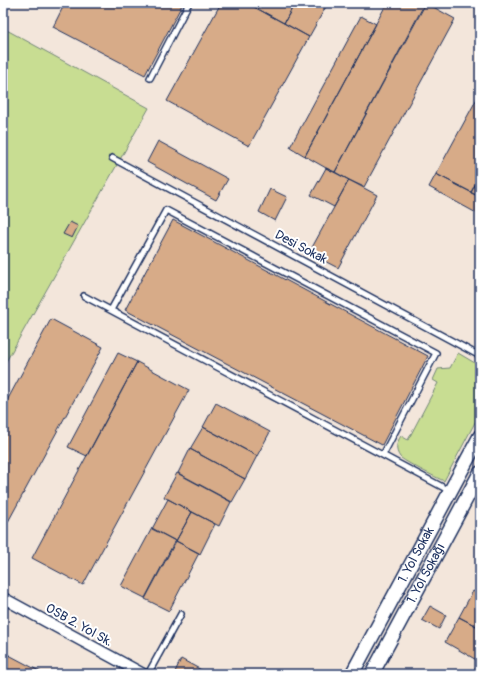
<svg xmlns="http://www.w3.org/2000/svg" width="483" height="677" viewBox="0 0 483 677" font-family="Pangolin,sans-serif">
<style>
.built{fill:#f3e6db}
.green{fill:#c8dd92;stroke:#728678}
.building{fill:#d7ab88;stroke:#1b2f5e}
.lines{fill:none;stroke-linecap:round;stroke-linejoin:round}
.service-casing{stroke:#1b2f5e;stroke-width:8}
.minor-casing{stroke:#1b2f5e;stroke-width:13}
.tertiary-casing{stroke:#1b2f5e;stroke-width:16}
.service{stroke:#fff;stroke-width:5}
.minor{stroke:#fff;stroke-width:10}
.tertiary{stroke:#fff;stroke-width:13}
.labels{text-anchor:middle;dominant-baseline:central;stroke-width:4;stroke-linejoin:round;paint-order:stroke}
.street-label{font-size:13px;fill:#1b2f5e;stroke:#fff}
</style>
<rect width="100%" height="100%" fill="#fff"/>
<filter id="ink" filterUnits="userSpaceOnUse"><feTurbulence type="fractalNoise" baseFrequency=".025" numOctaves="2"/><feDisplacementMap in="SourceGraphic" scale="8" xChannelSelector="R" yChannelSelector="G"/><feConvolveMatrix kernelMatrix="1 2 1 2 8 2 1 2 1" color-interpolation-filters="sRGB"/></filter>
<g filter="url(#ink)">
<path class="built" d="M3 3H480V674H3Z"/>
<path class="green" d="M3 28 149 108 3 367Z
M458 353 480 366V413L444 481C437 478 403 461 400 457 395 450 396 443 401 436L408 440 438 383 433 380 438 369 450 368Z"/>
<path class="building" d="M65 3H183L145 75 53 27Z
M221 3H247L309 37 249 146 167 101Z
M247 3H261L258 9Z
M261 3H295L284 23 258 9Z
M295 3H328L309 37 284 23Z
M387 3H425L335 172 326 168 305 156Z
M426 3 455 19 364 187 349 180 335 172Z
M361 16 376 24 305 156 290 147Z
M480 93V175L471 192 436 174Z
M158 141 228 179 216 200 147 162Z
M326 168 349 180 334 207 311 195Z
M436 174 480 197V215L429 187Z
M480 175V197L471 193Z
M349 180 377 195 338 268 309 253Z
M270 189 287 197 275 221 259 212Z
M173 220 428 356 382 445 125 310Z
M70 222 78 226 72 238 63 234Z
M51 319 103 347 3 531V408Z
M118 353 137 362 87 456 68 447Z
M137 362 189 390 83 585 32 558Z
M216 403 270 432 257 456 203 427Z
M203 427 257 456 245 479 190 449Z
M190 449 245 479 232 502 178 473Z
M177 473 231 502 219 526 164 497Z
M168 499 192 512 176 541 152 529Z
M192 512 215 524 200 554 176 541Z
M152 528 175 541 145 598 121 586Z
M176 541 199 553 169 611 145 599Z
M473 591 480 594V628L459 617Z
M430 606 446 615 439 629 422 620Z
M459 617 480 628V662L445 642Z
M3 652 9 655 3 665Z
M9 655 41 672 40 674H3V665Z
M181 659 207 673 206 674H174Z"/>
<g class="lines">
<g class="service-casing">
<path id="service" d="M150 78 189 3
M112 158 480 356
M84 296 450 491
M111 310 166 210 436 353 383 455
M148 674 181 614"/>
</g>
<g class="minor-casing">
<path id="minor" d="M3 598 143 674"/>
</g>
<g class="tertiary-casing">
<g id="tertiary">
<path id="s1" d="M352 674 480 436"/>
<path id="s2" d="M372 674 480 473"/>
</g>
</g>
<use href="#service" class="service"/>
<use href="#minor" class="minor"/>
<use href="#tertiary" class="tertiary"/>
</g>
</g>
<g class="labels">
<g class="street-label">
<text transform="translate(301 247) rotate(28)">Desi Sokak</text>
<text stroke="none"><textPath href="#s1" startOffset="135">1. Yol Sokak</textPath></text>
<text stroke="none"><textPath href="#s2" startOffset="114">1. Yol Sokağı</textPath></text>
<text transform="translate(79 625) rotate(29)">OSB 2. Yol Sk.</text>
</g>
</g>
<rect width="483" height="677" fill="none" stroke="#fff" stroke-width="16"/>
<rect x="8" y="8" width="467" height="661" fill="none" stroke="#1b2f5e" stroke-width="1.5" filter="url(#ink)"/>
</svg>
